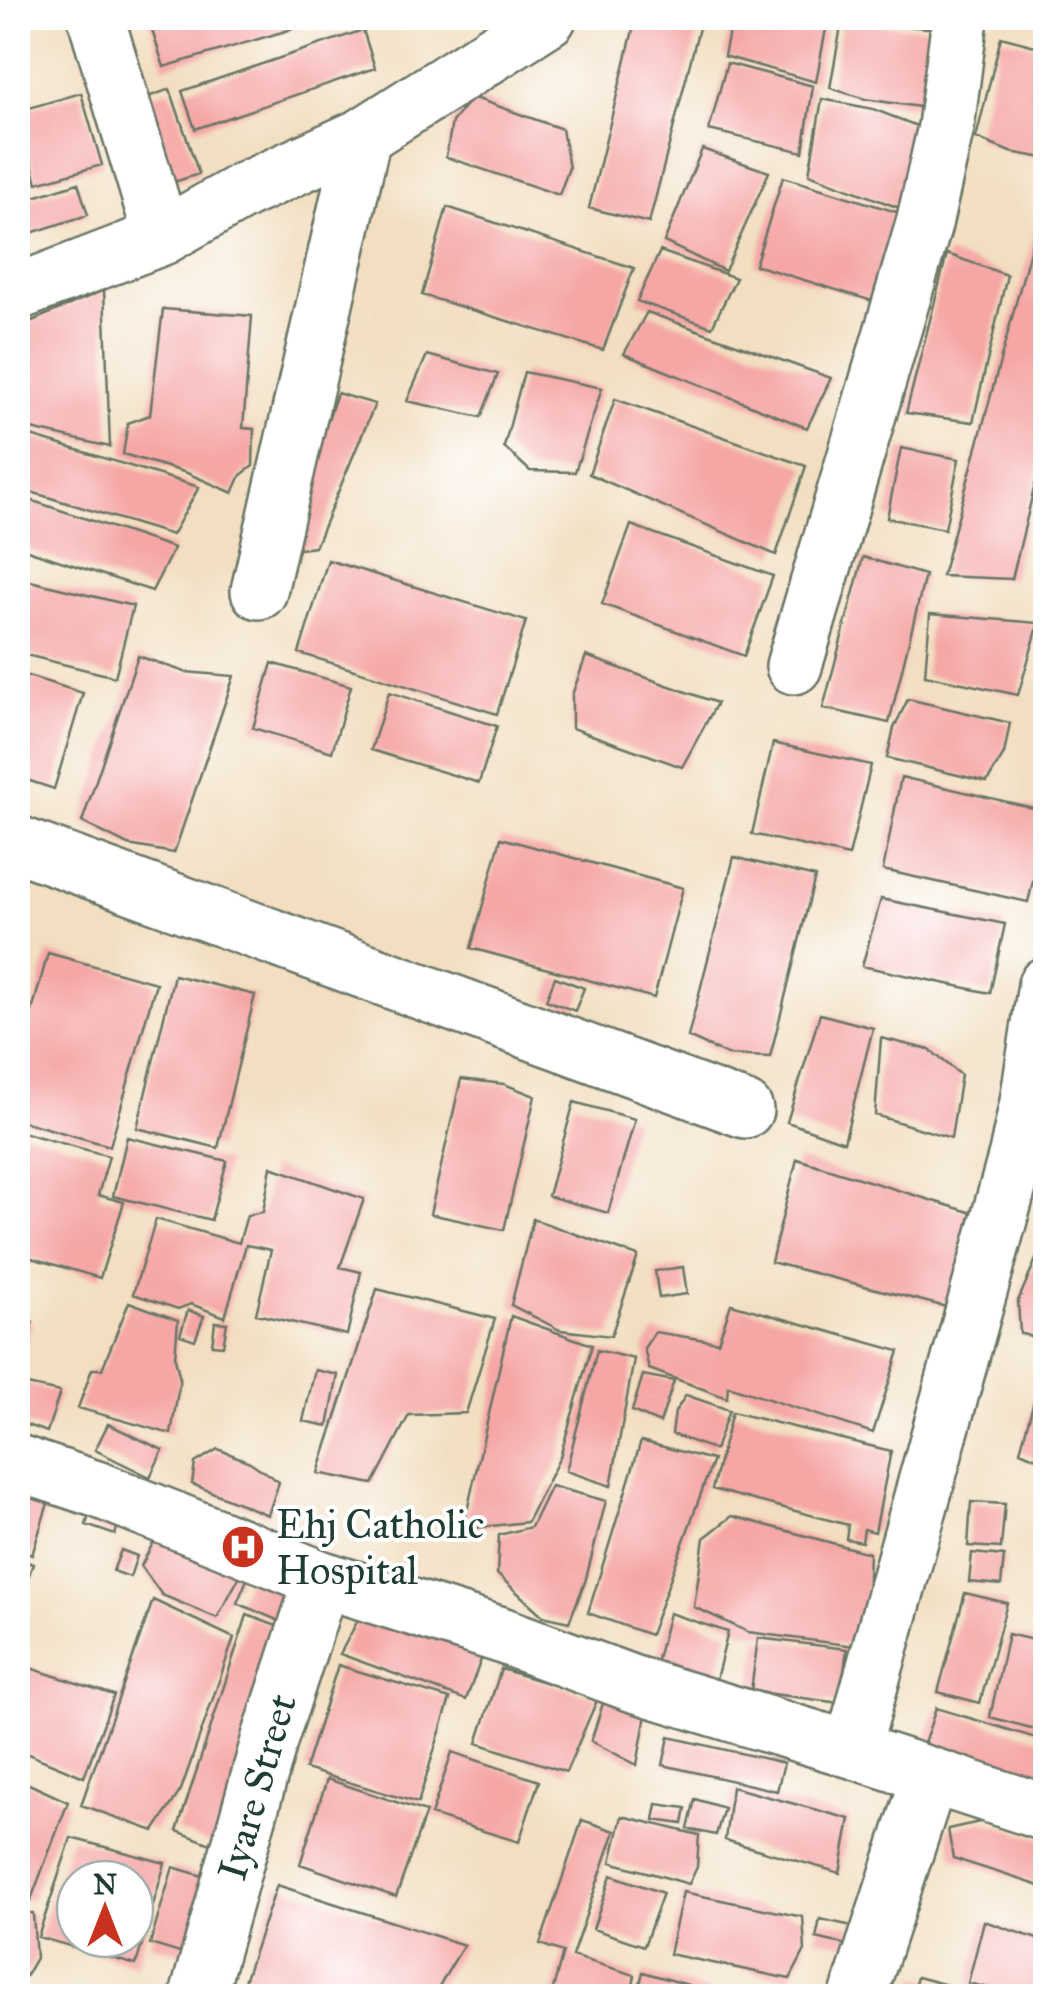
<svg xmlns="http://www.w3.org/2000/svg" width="1063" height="2014" viewBox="0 0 1063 2014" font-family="'IM FELL Great Primer',serif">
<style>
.building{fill:#f5a6a5;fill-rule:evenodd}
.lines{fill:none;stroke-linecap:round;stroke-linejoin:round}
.minor-casing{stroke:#697565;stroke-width:60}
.minor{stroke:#fff;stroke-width:55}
.labels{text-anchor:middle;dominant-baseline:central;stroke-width:8;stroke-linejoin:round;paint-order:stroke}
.poi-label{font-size:40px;fill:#1f3d34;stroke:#fff;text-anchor:start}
.street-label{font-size:40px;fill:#1f3d34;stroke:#fff}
</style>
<rect width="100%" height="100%" fill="#fff"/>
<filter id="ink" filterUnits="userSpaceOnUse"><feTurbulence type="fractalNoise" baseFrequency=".01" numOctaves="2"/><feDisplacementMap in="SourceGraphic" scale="20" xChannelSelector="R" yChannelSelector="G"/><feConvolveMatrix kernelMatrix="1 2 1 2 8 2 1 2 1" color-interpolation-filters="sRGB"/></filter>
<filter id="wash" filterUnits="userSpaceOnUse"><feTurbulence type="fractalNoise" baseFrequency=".0048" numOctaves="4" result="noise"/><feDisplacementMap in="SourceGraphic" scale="40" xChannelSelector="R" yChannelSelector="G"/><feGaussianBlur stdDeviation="2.25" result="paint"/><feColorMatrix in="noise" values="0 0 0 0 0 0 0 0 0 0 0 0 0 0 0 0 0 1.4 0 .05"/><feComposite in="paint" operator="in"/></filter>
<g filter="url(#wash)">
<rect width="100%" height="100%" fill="#f2dec0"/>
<g id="blocks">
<path class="building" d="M148 18H303L306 25 164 67Z
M314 18H350L351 23H315Z
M636 18H675L700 24 649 223 589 208Z
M732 18H828L816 82 724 56Z
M842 21 940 29 920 107 865 99 830 88Z
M363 30 375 68 195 129 182 91Z
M1001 37 1046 49 1044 158 1010 152 976 138Z
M727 63 813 86 803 152 709 130Z
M170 89 199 174 174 182 145 98Z
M81 93 102 165 37 183 18 111Z
M472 97 562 129 569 168 559 195 446 157 452 122Z
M822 99 873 109 920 127 902 209 809 174Z
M702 149 769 172 725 271 664 242Z
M783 177 900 213 872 301 755 265Z
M78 183 88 215 18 237V202Z
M1044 199 1046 439 1012 579 942 576Z
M447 207 634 268 603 350 422 295Z
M660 251 736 278 712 327 637 301Z
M947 254 1007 275 973 422 906 413Z
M104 290 110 447 18 426V366L25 324Z
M163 309 252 316 243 428 254 429 253 466 241 475 233 493 187 473 123 454 128 423 150 415Z
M647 312 831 378 807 428 624 354Z
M427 355 498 374 481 417 407 401Z
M524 372 602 388 575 472 530 471 504 447Z
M337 393 375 404 315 547 283 551Z
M615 399 806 466 776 555 589 474Z
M18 432 199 487 172 535 18 488Z
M901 448 959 459 945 529 887 518Z
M18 496 174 548 152 591 18 547Z
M631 525 773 576 744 656 602 604Z
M863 557 925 575 889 723 823 708Z
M328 560 526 621 497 714 299 653Z
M26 580 133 606 115 677 18 653V617Z
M930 614 1039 623 1018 695 925 675Z
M138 656 185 672 234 676 174 853 128 845 82 822Z
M586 656 717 703 682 767 572 728V695Z
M272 663 351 686 332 752 253 728Z
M18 673 83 693 54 789 18 777Z
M389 692 497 726 479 783 371 750Z
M908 699 1010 723 1004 754 987 782 887 758 894 728Z
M773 743 871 765 849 856 752 834Z
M901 777 1046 811V829L1028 902 883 870Z
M501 838 683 888 654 998 471 948Z
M734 857 815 877 770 1057 727 1055 688 1037Z
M881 899 1005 924 990 993 862 966Z
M48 953 156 983 110 1146 18 1120V1062Z
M174 975 255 995 218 1148 137 1128Z
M555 977 584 988 575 1011 546 1000Z
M820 1014 873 1028 844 1142 787 1122Z
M881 1038 930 1050 961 1075 951 1138 875 1115Z
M461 1079 504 1084 535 1096 504 1230 430 1214Z
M574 1102 635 1119 608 1213 548 1196Z
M18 1131 109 1156 98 1195 124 1202 100 1278 18 1254Z
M127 1137 227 1161 211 1220 113 1196Z
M797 1159 992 1219 958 1310 771 1262Z
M271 1167 364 1199 340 1267 361 1272 347 1335 256 1314 271 1250 246 1245 225 1317 191 1304 178 1309 133 1294 156 1219 239 1243 247 1215 263 1212Z
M533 1219 638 1256 611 1336 560 1330 511 1305Z
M1046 1236V1341L1020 1333 1018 1301Z
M683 1267 687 1294 659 1298 655 1271Z
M377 1289 495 1319 466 1413 409 1415 373 1484 318 1473Z
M129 1302 178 1320 175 1358 180 1379 171 1434 78 1408 92 1369H102Z
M731 1304 899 1351 873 1433 728 1386 727 1398 649 1369 644 1348 655 1332 718 1342Z
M188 1310 204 1316 195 1340 180 1335Z
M511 1316 592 1345 560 1457 527 1522 463 1529Z
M18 1321 33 1322 18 1358Z
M215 1322 227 1323 223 1346 212 1345Z
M597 1350 634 1359 611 1486 566 1471Z
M315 1370 338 1375 328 1426 303 1421Z
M1042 1372 1046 1373V1462L1020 1451Z
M643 1375 674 1381 660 1423 632 1411Z
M18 1383 60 1392 47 1432 18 1422Z
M686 1395 729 1410 715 1450 672 1434 675 1412Z
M732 1412 891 1451 875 1532 864 1529 862 1542 846 1539 848 1525 712 1489Z
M108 1424 163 1450 150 1477 95 1450Z
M641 1441 713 1460 650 1635 588 1613Z
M218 1449 250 1462 279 1482 268 1515 192 1484 195 1463Z
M551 1486 606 1501 585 1582 569 1622 543 1616 497 1574 499 1535 531 1527Z
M18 1494 48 1503 32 1555 18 1549Z
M971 1502 1005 1504 1001 1548 968 1546Z
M91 1509 120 1519 115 1535 86 1525Z
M732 1516 869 1553 866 1622 854 1646 748 1632 694 1607 704 1538Z
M160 1530 248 1561 217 1618 162 1595 141 1566Z
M121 1550 137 1556 130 1577 113 1571Z
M972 1553 1004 1556 1001 1585 969 1582Z
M18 1559 33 1564 18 1605Z
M251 1570 305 1587 284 1623 237 1603Z
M965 1593 1007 1603 980 1703 938 1692Z
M153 1600 234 1638 181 1790 154 1831 81 1805Z
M367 1603 486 1646 466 1700 340 1654Z
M669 1613 728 1632 713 1691 651 1683Z
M247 1615 301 1635 221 1848 177 1831Z
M1008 1634 1046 1643V1732L990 1717Z
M758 1638 847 1649 840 1703 751 1691Z
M18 1664 114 1695 84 1777 18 1750Z
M338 1665 450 1699 418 1803 305 1769Z
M501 1669 598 1698 566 1772 477 1743Z
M605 1697 646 1715 637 1765 591 1741Z
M936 1708 1046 1741V1784L923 1747Z
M669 1737 784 1763 777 1791 663 1765Z
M452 1752 539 1781 519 1842 431 1815Z
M18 1779 68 1802 30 1902 18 1897Z
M327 1779 426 1812 396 1897 300 1864Z
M732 1787 850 1819 840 1873 725 1840Z
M695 1799 724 1808 716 1835 688 1829Z
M657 1804 686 1808 683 1824 654 1820Z
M622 1816 699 1835 697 1867 689 1884 611 1862Z
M582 1820 615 1831 572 1956 635 1975 631 1996H551L563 1952 540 1944Z
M984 1821 1046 1840V1888L953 1858 948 1829Z
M71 1838 165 1863 136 1965 38 1937ZM75 1879H135V1939H75Z
M173 1867 216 1880 193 1957 150 1944Z
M611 1875 663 1893 644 1946 593 1929Z
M277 1885 464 1945 433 1996H239Z
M683 1892 803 1917 805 1950 790 1979 669 1954Z
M18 1909 33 1914 36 1958 18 1989Z
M820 1919 852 1926 847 1945 816 1938Z
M984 1921 1046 1942 1044 1996H1022L968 1983Z
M643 1972 723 1995V1996H637Z
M917 1977 985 1995V1996H912Z"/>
</g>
</g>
<g filter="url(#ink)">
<use href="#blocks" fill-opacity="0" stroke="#697565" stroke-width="2.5"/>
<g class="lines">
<g class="minor-casing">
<path id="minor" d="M96 18 162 237
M18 292 162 237 243 191 363 136 548 18
M259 591 363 136
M794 666 924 224 946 127 960 18
M18 844 745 1110
M18 1463 99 1490 322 1579 498 1634 631 1683 852 1750 1046 1813
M852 1750 1017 1154 1028 1102 1046 985
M198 1996 270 1738 322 1579
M858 1996 930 1776"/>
</g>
<use href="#minor" class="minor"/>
</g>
</g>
<defs>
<g id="hospital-disc" transform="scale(2.25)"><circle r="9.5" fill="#c8321e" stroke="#fff"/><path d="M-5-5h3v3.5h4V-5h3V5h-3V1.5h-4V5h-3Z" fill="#fff"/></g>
</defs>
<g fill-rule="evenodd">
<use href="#hospital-disc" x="243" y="1547"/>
</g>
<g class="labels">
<g class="poi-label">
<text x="276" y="1524">Ehj Catholic<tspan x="276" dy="46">Hospital</tspan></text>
</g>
<g class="street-label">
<text transform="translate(257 1787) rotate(-74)">Iyare Street</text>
</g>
</g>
<rect width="1063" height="2014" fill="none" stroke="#fff" stroke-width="60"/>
<g transform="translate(105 1909)"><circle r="48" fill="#ffffff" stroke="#a5b1ae" stroke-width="2.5"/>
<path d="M0-8L18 38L0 25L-18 38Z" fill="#c8321e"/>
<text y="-15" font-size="28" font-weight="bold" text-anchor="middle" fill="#1f3d34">N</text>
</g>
</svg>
